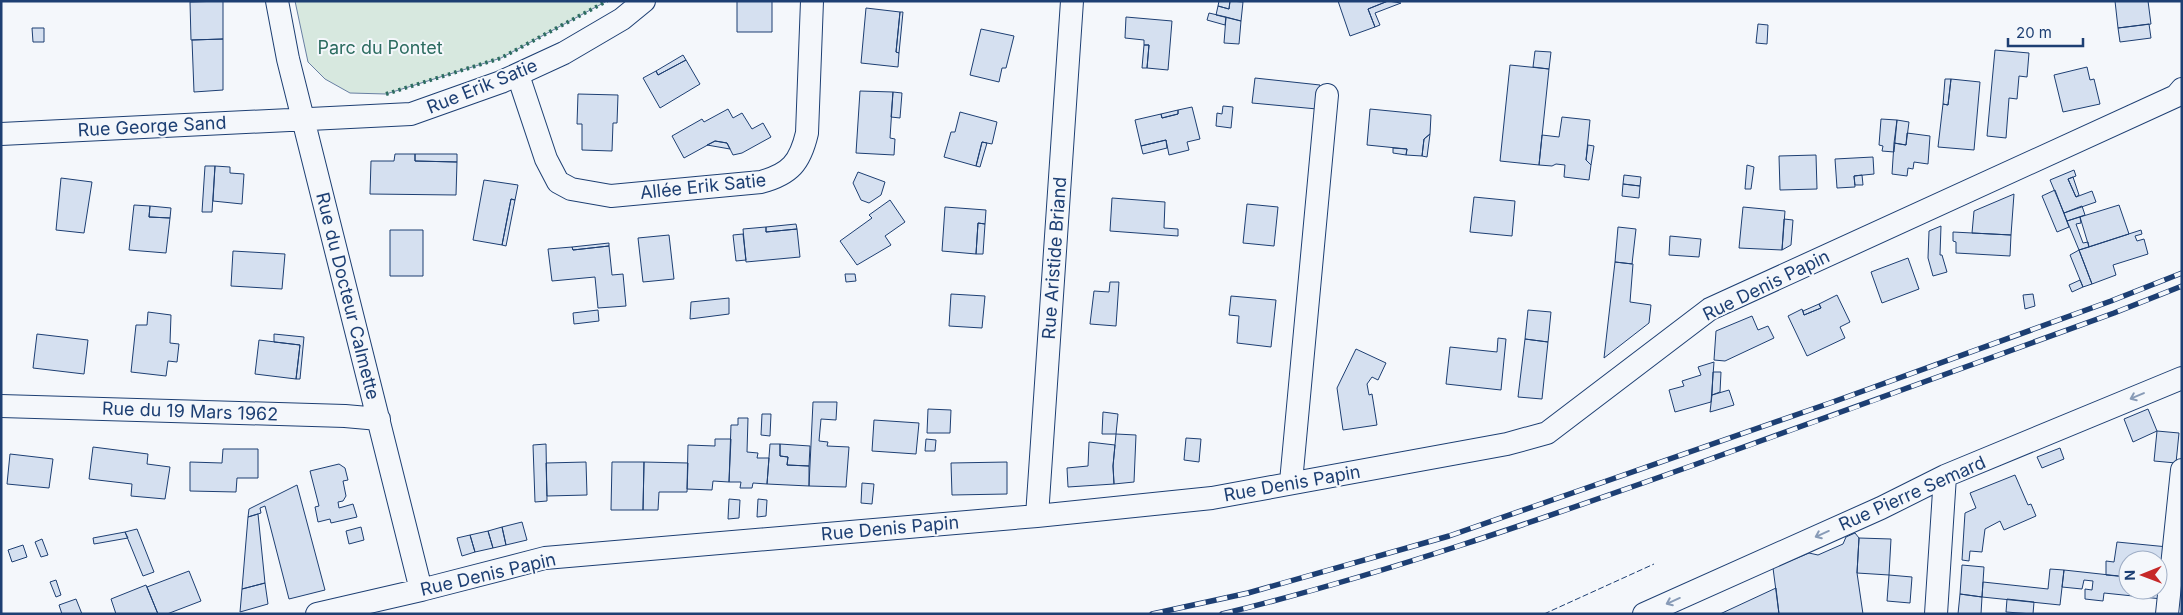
<svg xmlns="http://www.w3.org/2000/svg" width="2183" height="615" viewBox="0 0 2183 615" font-family="Inter,sans-serif">
<style>
.green{fill:#d7e8df;stroke:#687fa3}
.building{fill:#d5e0f0;stroke:#1d3f73}
.lines{fill:none;stroke-linecap:round;stroke-linejoin:round}
.minor-casing{stroke:#1d3f73;stroke-width:24}
.minor{stroke:#f4f7fb;stroke-width:22}
.rail-casing{stroke:#1d3f73;stroke-width:5.5}
.rail{stroke:#f4f7fb;stroke-width:4;stroke-dasharray:11;stroke-linecap:butt}
.hedge{stroke:#2c6c60;stroke-width:4;stroke-dasharray:2.5 4;stroke-linecap:butt}
.fence{stroke:#1d3f73;stroke-width:1;stroke-dasharray:6 2.5;stroke-linecap:butt}
.oneway{stroke:#889bb7}
.labels{text-anchor:middle;dominant-baseline:central;stroke-width:4;stroke-linejoin:round;paint-order:stroke}
.park-label{font-size:18px;fill:#2c6c60;stroke:#f4f7fb}
.street-label{font-size:18px;fill:#1d3f73;stroke:#f4f7fb}
</style>
<rect width="100%" height="100%" fill="#f4f7fb"/>
<path class="green" d="M295 1H607L501 58 386 94 350 93 325 79 308 62Z"/>
<path class="building" d="M223 1V39L191 40 190 2Z
M737 1H772V32H737Z
M1219 1H1230L1229 9 1218 6Z
M1230 1 1243 2 1241 21 1216 15 1218 6 1229 9Z
M1338 1H1388L1368 9 1375 27 1350 36Z
M1388 1 1401 3 1375 13 1380 25 1375 27 1368 9Z
M2115 1H2148L2151 24 2118 28Z
M866 8 900 12 896 52 899 53 898 67 861 63Z
M900 12H903L899 53 896 52Z
M1209 13 1226 17 1225 25 1207 20Z
M1126 17 1172 21 1168 70 1147 68 1149 45H1144V40L1125 38Z
M1226 17 1241 21 1239 44 1224 43Z
M1758 24 1768 25 1767 44 1756 43Z
M2149 24 2151 38 2120 42 2118 28Z
M32 28H44V42H33Z
M981 29 1014 36 1006 68H1002L999 82 970 75Z
M223 39V90L194 92 192 40Z
M1144 45H1149L1147 68H1142Z
M1995 50 2029 53 2027 77 2019 76 2017 99 2009 98 2006 138 1987 136Z
M1535 51 1551 52 1549 69 1533 67Z
M683 55 686 60 658 75 656 71Z
M686 60 700 84 660 108 643 78 656 71 658 75Z
M1510 65 1549 69 1539 165 1500 161Z
M2087 67 2090 80 2094 79 2100 104 2063 112 2054 75Z
M1255 78 1320 85 1317 109 1252 103Z
M1945 79H1951L1948 105 1943 104Z
M1951 79 1980 82 1974 150 1938 147 1943 104 1948 105Z
M860 91 893 92 890 138 895 139 894 155 856 153Z
M893 92 902 93 900 118 891 117Z
M578 94 618 95 617 123H613L612 151 582 150V124H577Z
M1223 106 1233 107 1231 128 1216 126 1217 113 1222 114Z
M1192 107 1200 139 1187 142 1189 150 1169 155 1166 140 1141 146 1135 120 1161 114 1162 118 1178 114V110Z
M728 109 733 118 742 113 752 129 763 123 771 137 742 153 733 155 727 143 715 141 684 158 672 136 702 119 704 122Z
M1370 109 1431 115 1430 134 1424 139 1422 156 1406 155 1407 149 1367 145Z
M1178 110V114L1162 118 1161 114Z
M960 112 997 122 992 144 982 142 976 166 944 157 951 132H955Z
M1562 117 1590 120 1586 160 1591 165 1589 180 1564 177 1565 165 1556 164 1552 166 1539 165 1542 135 1559 137Z
M1881 119 1897 120 1894 152 1882 151 1883 146 1879 145Z
M1897 120 1909 122 1906 145 1894 143Z
M1907 133 1930 136 1928 164 1914 162 1913 169 1908 168 1907 176 1892 174 1894 143 1906 145Z
M1430 134 1427 157 1422 156 1424 139Z
M1166 140 1167 148 1143 154 1141 146Z
M715 141 727 143 730 149 707 145Z
M982 142 987 143 980 167 976 166Z
M1588 145 1594 146 1591 165 1586 160Z
M1393 148 1407 149 1406 155 1393 153Z
M395 154H415V161L457 162 456 195 370 194 371 161H394Z
M415 154H457V162L415 161Z
M1816 155 1817 189 1780 190 1779 156Z
M1873 157 1874 174 1854 176 1855 187 1837 188 1835 159Z
M1747 165 1754 167 1751 189H1745Z
M205 166H215L212 212H202Z
M215 166 230 167V173L244 174 242 204 213 201Z
M2074 170 2076 176 2068 179 2076 197 2092 191 2096 202 2064 213 2050 180Z
M858 172 885 182 881 195 869 203 861 200 853 183Z
M1624 175 1641 177 1640 186 1623 184Z
M1862 175 1863 185H1855L1854 176Z
M2073 177 2079 195 2076 197 2068 179Z
M61 178 92 182 84 233 56 230Z
M484 180 518 185 515 200 511 199 502 245 473 240Z
M1623 184 1640 186 1639 198 1622 196Z
M2055 190 2069 227 2057 232 2042 196Z
M2014 194 2011 235 1972 233 1974 211Z
M1474 197 1515 201 1512 236 1470 232Z
M1112 198 1165 202 1164 228 1178 229V236L1110 231Z
M511 199 515 200 506 246 502 245Z
M890 200 905 222 885 236 891 245 857 265 840 241 872 218 869 215Z
M1247 204 1278 207 1274 246 1243 243Z
M134 205 150 206 149 217 170 218 166 253 129 250Z
M2119 205 2129 234 2089 247 2080 217Z
M150 206 171 208 170 218 149 217Z
M2082 206 2085 215 2067 221 2064 213Z
M945 207 986 210 985 224 978 223 976 254 942 251Z
M1743 207 1785 211 1782 250 1739 248Z
M2080 217 2081 223 2076 224 2083 243 2088 242 2089 247 2079 250 2067 221Z
M1784 219 1793 220 1791 245 1782 250Z
M978 223 985 224 983 254H976Z
M796 224 797 229 766 232V227Z
M1941 226 1940 255H1942L1947 272 1933 276 1928 258 1929 231Z
M766 227V232L797 229 800 257 746 262 743 229Z
M1618 227 1636 229 1632 264 1615 262Z
M390 230H423V276H390Z
M2141 230 2142 234 2135 236 2137 241 2144 239 2148 254 2113 265 2116 275 2092 284 2079 250Z
M1953 232 2011 235 2010 256 1956 253V242L1953 241Z
M743 234 746 260 736 261 733 235Z
M669 235 674 279 643 282 638 238Z
M1670 236 1701 239 1699 257 1669 255Z
M609 243V246L573 250 572 247Z
M609 246 612 275 623 274 626 306 598 308 595 277 552 281 548 249 572 247 573 250Z
M2079 250 2092 284 2083 287 2070 255Z
M233 251 285 254 282 289 231 286Z
M1908 258 1919 289 1882 303 1871 272Z
M1615 262 1633 264 1630 302 1651 305 1649 323 1604 358Z
M845 274H855L856 281 846 282Z
M2080 280 2083 287 2072 292 2069 285Z
M1110 282H1119L1116 326 1090 324 1094 291 1109 292Z
M951 294 985 296 982 328 949 326Z
M2033 294 2035 306 2025 309 2023 295Z
M1837 295 1850 322 1840 327 1845 338 1807 356 1788 316 1802 309 1804 315 1821 308 1819 304Z
M1231 296 1276 300 1271 347 1237 343 1239 316 1229 315Z
M729 298V314L690 319 691 302Z
M1819 304 1821 308 1804 315 1803 311Z
M598 310 599 321 574 324 573 313Z
M1528 310 1551 312 1548 342 1525 339Z
M148 312 171 315 170 343 179 344 177 362 168 361 166 376 131 372 136 325H147Z
M1752 316 1758 330 1768 326 1774 338 1725 361 1714 360 1716 331Z
M37 334 88 340 84 374 33 368Z
M274 334 304 337 300 379H296L300 345 274 342Z
M1498 338 1506 339 1501 390 1446 384 1450 347 1497 352Z
M1525 339 1548 342 1542 399 1518 397Z
M259 340 300 345 296 379 255 374Z
M1356 349 1386 363 1378 380 1372 377 1367 384 1369 395 1372 394 1377 425 1343 430 1337 388Z
M1714 362 1711 402 1675 412 1669 390 1684 386 1682 381 1701 375 1698 367Z
M1713 372H1721L1720 392 1712 395Z
M1729 390 1734 405 1710 412 1712 395Z
M813 402H837L836 420 821 419 819 441 828 442 827 446 849 447 846 487 809 486Z
M928 409 951 410 950 433H927Z
M2148 409 2157 431 2133 442 2124 419Z
M1103 412 1118 414 1116 434H1102Z
M762 414H771L770 436 761 435Z
M738 418H748L747 452 758 453 757 458H769L767 484 753 483 752 488H740L741 482H729L731 425H738Z
M874 420 919 423 916 454 872 451Z
M2157 431 2179 433 2176 463 2154 461Z
M1116 434 1136 435 1134 482 1114 484 1113 466Z
M1186 438 1201 439 1199 462 1184 460Z
M715 439H731L729 482 713 481 712 490 687 489 688 445 715 446Z
M926 439 936 440 935 451H925Z
M1089 442 1115 445 1113 466 1114 484 1068 487 1067 468 1088 466Z
M546 444 547 501 535 502 533 445Z
M770 444H780V456L788 457 787 465 809 466V486L767 484Z
M780 444 810 446 809 466 787 465 788 457 780 456Z
M93 447 148 454 147 464 170 467 165 499 131 496 132 484 89 479Z
M2060 448 2064 459 2042 468 2037 457Z
M223 449H258V478H237L236 492 190 491V462L222 463Z
M10 454 53 459 49 488 7 484Z
M586 462 587 495 547 496 546 463Z
M612 462H644L643 510H611Z
M644 462 688 463 687 492H659L658 510H643Z
M1007 462V494L952 495 951 463Z
M339 464 345 468 348 480 343 481 346 496 343 501 338 502 339 508 353 504 357 517 331 523 330 519 318 522 315 507 319 506 310 471Z
M2015 475 2028 505 2031 504 2036 516 2004 530 2000 521 1985 529 1982 552 1970 551 1969 561 1962 560 1965 513 1976 508 1970 493Z
M862 483 874 484 872 504 861 503Z
M297 485 325 590 289 599 265 506 260 508 261 513 248 517 249 509Z
M729 499 740 500 739 518 728 519Z
M758 499 767 500 766 516 757 517Z
M258 514 265 583 242 589 248 517Z
M522 522 527 540 506 545 502 527Z
M361 527 364 540 349 544 346 531Z
M502 527 506 545 493 548 488 531Z
M137 529 154 572 143 576 125 532Z
M488 531 493 548 475 552 470 535Z
M125 532 128 538 94 544 93 538Z
M1855 533 1859 538 1857 573 1863 614H1779L1773 568 1809 553 1818 555 1843 544 1846 537Z
M470 535 475 552 462 556 457 538Z
M1859 538 1891 539 1889 575 1857 573Z
M42 539 48 555 41 557 35 542Z
M2117 542 2168 547 2165 581 2158 580V560H2128V577L2106 575V561L2114 562Z
M23 545 27 557 12 562 8 550Z
M1962 565 1984 567 1982 597 1960 594Z
M2050 569 2064 570 2060 605 1982 597 1983 582 2048 589Z
M2064 570 2128 577V590H2158V580L2165 581 2162 599 2104 593 2103 601 2085 599V589L2092 590 2093 581 2084 580 2082 589 2062 587Z
M189 571 201 601 167 614H158L147 587Z
M1889 575 1912 577 1910 603 1887 601Z
M56 580 61 595 56 597 50 582Z
M265 583 268 604 240 612 242 589Z
M146 585 158 614H116L111 599Z
M1776 588 1779 614H1720Z
M1960 594 1982 597 1981 614H1958Z
M76 599 82 614H62L59 605Z
M2007 599 2034 602 2033 614 2006 612Z"/>
<g class="lines">
<g class="minor-casing">
<path id="minor" d="M277 1 288 59 421 590
M518 75 546 159 558 182 571 189 611 196 761 182C790 174 800 163 807 133L812 1
M1 134 411 114 501 82 564 53 622 19 644 1
M1 406 345 416 379 419
M1291 482 1327 95
M1037 516 1072 1
M317 614 421 590 545 558 1037 516 1212 498 1507 444 1547 433 1710 309 2176 96 2182 89
M1644 614 1881 508 1945 476 2182 378
M1936 614 1945 476
M2167 614 2182 470"/>
</g>
<use href="#minor" class="minor"/>
<g class="rail-casing">
<path id="rail" d="M1152 614 1248 593 1449 536 1830 403 2111 301 2182 273
M1222 614C1382 575 1536 521 1691 466 1832 416 1973 364 2114 313L2182 286"/>
</g>
<use href="#rail" class="rail"/>
<path class="hedge" d="M386 94 501 58 607 1"/>
<path class="fence" d="M1544 614 1654 564"/>
</g>
<defs><path id="oneway-shaft" d="M-6 0H5M1.5-3L5.5 0L1.5 3" fill="none" stroke-width="1.6" stroke-linecap="round" stroke-linejoin="round" transform="scale(1.25)"/></defs>
<g class="oneway">
<use href="#oneway-shaft" transform="translate(2137 396) rotate(157)"/>
<use href="#oneway-shaft" transform="translate(1822 534) rotate(156)"/>
<use href="#oneway-shaft" transform="translate(1673 601) rotate(156)"/>
</g>
<g class="labels">
<g class="park-label">
<text x="380" y="47">Parc du Pontet</text>
</g>
<g class="street-label">
<text transform="translate(482 86) rotate(-22)">Rue Erik Satie</text>
<text transform="translate(152 126) rotate(-3)">Rue George Sand</text>
<text transform="translate(703 186) rotate(-6)">Allée Erik Satie</text>
<text transform="translate(1054 258) rotate(-86)">Rue Aristide Briand</text>
<text transform="translate(1766 285) rotate(-26)">Rue Denis Papin</text>
<text transform="translate(348 296) rotate(76)">Rue du Docteur Calmette</text>
<text transform="translate(190 411) rotate(2)">Rue du 19 Mars 1962</text>
<text transform="translate(1292 483) rotate(-10)">Rue Denis Papin</text>
<text transform="translate(1912 493) rotate(-24)">Rue Pierre Semard</text>
<text transform="translate(890 528) rotate(-5)">Rue Denis Papin</text>
<text transform="translate(488 574) rotate(-13)">Rue Denis Papin</text>
</g>
</g>
<rect width="2183" height="615" fill="none" stroke="#1d3f73" stroke-width="5"/>
<g transform="translate(2143 575) rotate(269)"><circle r="24" fill="#f4f7fb" stroke="#9eadc5"/>
<path d="M0-4L9 19L0 12L-9 19Z" fill="#c62828"/>
<text y="-8" font-size="14" font-weight="bold" text-anchor="middle" fill="#1d3f73">N</text>
</g>
<path d="M2008 38v8h75v-8" fill="none" stroke="#1d3f73" stroke-width="2.5"/>
<text x="2016" y="38" font-size="15" fill="#1d3f73" stroke="#f4f7fb" stroke-width="4" paint-order="stroke">20 m</text>
</svg>
